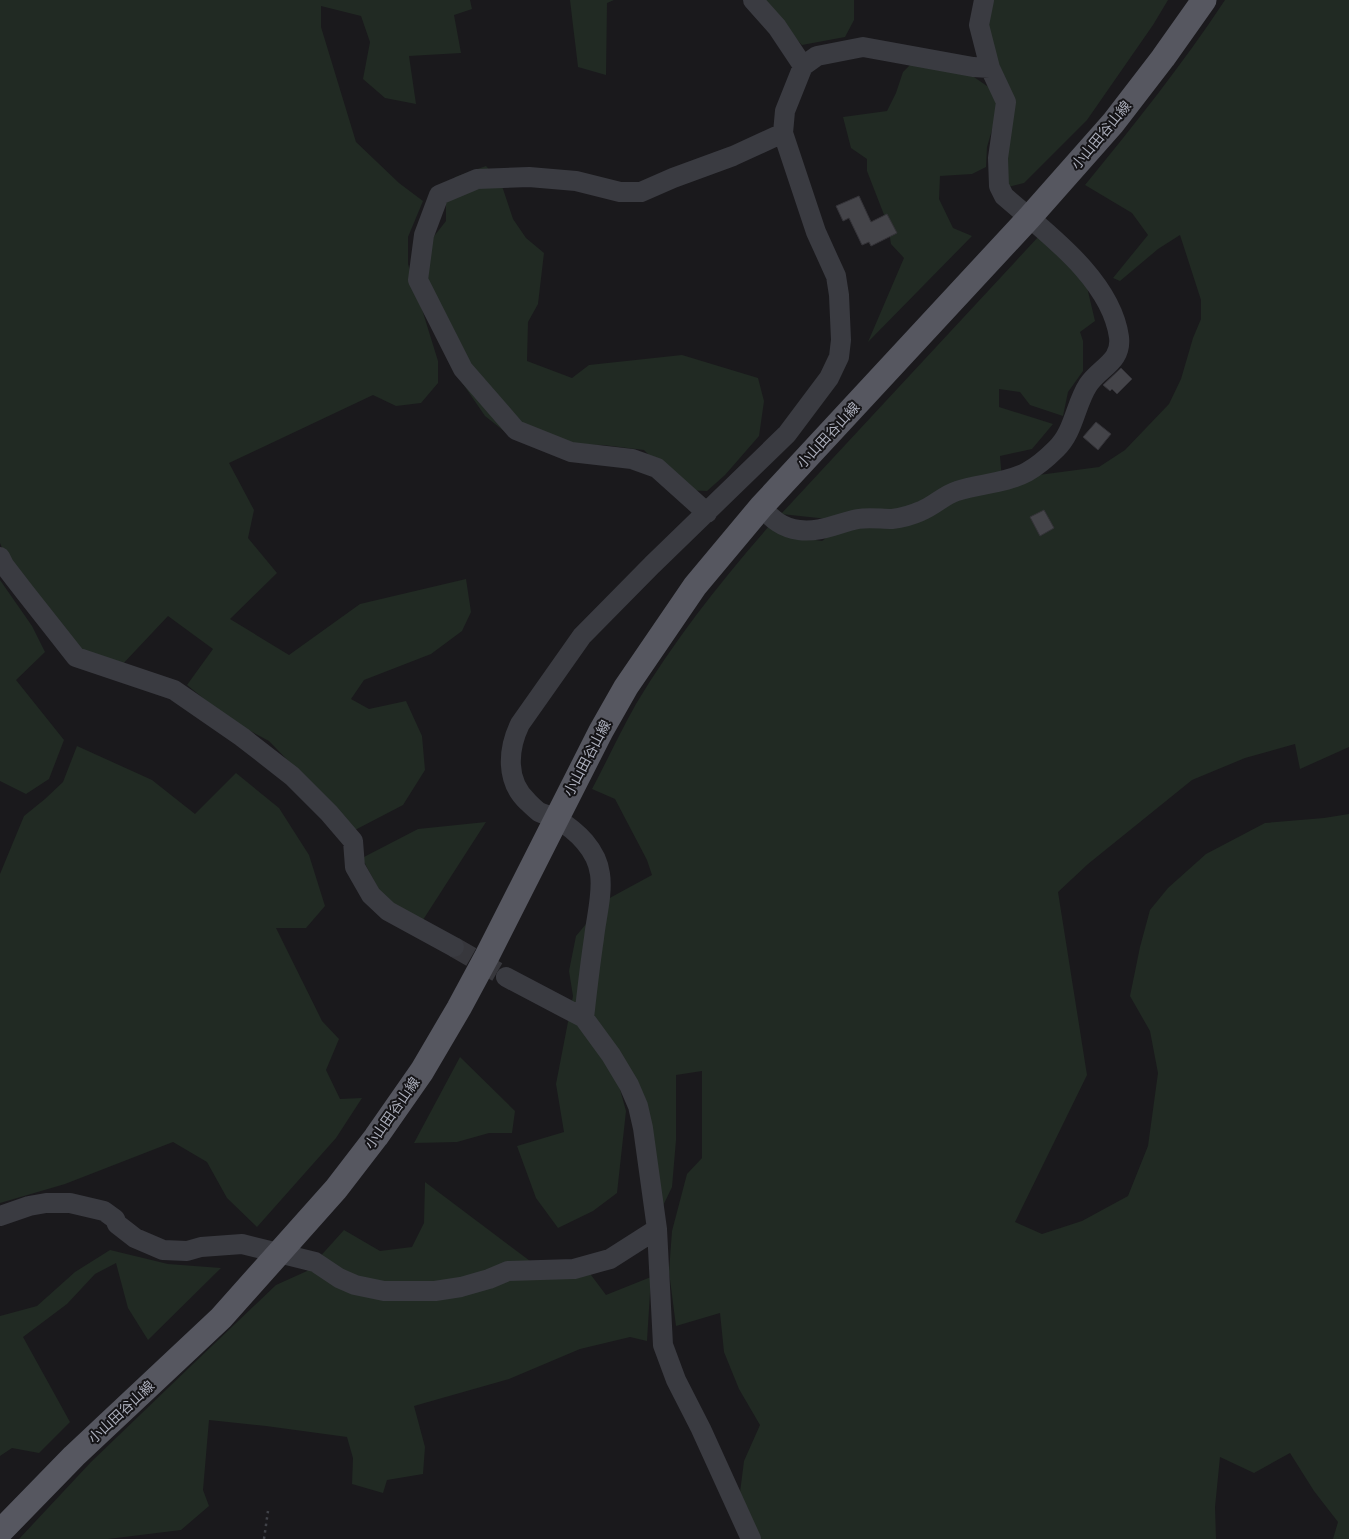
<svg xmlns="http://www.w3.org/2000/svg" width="1349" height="1539" viewBox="0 0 1349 1539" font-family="Arial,'Noto Sans JP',sans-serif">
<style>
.green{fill:#212a23}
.building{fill:#444449;stroke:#343338}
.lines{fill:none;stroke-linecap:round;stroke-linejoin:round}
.minor-tunnel{stroke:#37373c;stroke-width:20;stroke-dasharray:20 10;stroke-linecap:butt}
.path{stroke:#404248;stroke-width:2.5;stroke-dasharray:2.5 4;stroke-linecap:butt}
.minor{stroke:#3a3b41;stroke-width:20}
.major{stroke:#565760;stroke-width:25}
.labels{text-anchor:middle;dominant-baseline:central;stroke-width:4;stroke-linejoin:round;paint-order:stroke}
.street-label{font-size:14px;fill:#acafbc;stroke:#151417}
</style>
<rect width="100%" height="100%" fill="#1a191c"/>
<path class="green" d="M0 0H470L472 9 454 15 461 53 409 56 416 104 385 98 363 79 370 42 361 16 321 6V27L356 142 399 183 423 201 408 237V264L438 361V383L421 403 396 406 373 395 229 463 254 510 248 538 277 573 230 619 289 655 360 604 466 579 471 612 462 631 431 654 364 680 351 699 369 709 406 701 422 736 425 770 403 805 355 830 269 741 230 720 187 685 213 649 168 616 120 667 81 649 22 600 0 543Z
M570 0H614L607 3 606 75 578 67Z
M759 0H854V20L845 37 802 45Z
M982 0H1168L1153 25 1087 120 1024 183 1008 187 998 70Z
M1225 0H1349V747L1300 769 1295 744 1245 758 1192 780 1088 864 1058 892 1087 1075 1015 1222 1042 1234 1082 1221 1128 1196 1148 1146 1158 1073 1150 1031 1130 996 1140 947 1150 910 1168 888 1206 854 1265 823 1324 818 1349 814V1539H1333L1338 1522 1314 1491 1290 1453 1254 1473 1220 1457 1215 1507 1216 1539H749L737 1516 744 1461 760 1425 739 1389 724 1352 720 1313 676 1326 669 1272 672 1231 687 1174 702 1158V1071L676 1075V1140L672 1187 659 1214 651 1123 633 1073 619 1070 618 1082 626 1111 617 1193 593 1211 558 1228 536 1198 517 1146 564 1132 556 1084 573 996 569 971 576 936 606 900 652 875 647 860 615 799 592 789C607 761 620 732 636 704 674 640 721 581 770 525L790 536 822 541 843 525 828 519 781 514 1039 236 1069 265 1087 287 1095 321 1080 332 1083 341V371L1068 392 1063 416 1030 405 1020 392 999 389V407L1053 424 1032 449 1000 456 1002 480 1099 467 1125 450 1169 404 1181 379 1193 338 1201 319V300L1180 235 1158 249 1120 281 1113 278 1148 235 1132 213 1085 185C1134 125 1182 65 1225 0Z
M917 58 955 61 974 77 997 93 996 116 987 147 986 167 972 174 940 176 939 199 953 228 972 236 868 342 904 258 891 244 888 225 867 171V159L851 148 843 117 887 111 896 93 903 72Z
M486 166 501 183 513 219 526 238 544 253 538 304 528 322 527 361 572 378 589 365 682 355 758 378 764 401 759 436 725 475 707 491 683 490 644 450 603 445 544 444 513 438 485 416 461 381 420 254 446 221V193L455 177Z
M0 580 32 626 45 652 16 680 64 740 49 779 26 794 0 781Z
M77 746 152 780 195 814 236 773 279 808 309 855 325 906 306 928H276L322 1021 339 1039 326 1070 340 1099 362 1098 336 1138 257 1227 227 1198 207 1162 173 1142 65 1184 0 1203V874L24 816 45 799 63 782Z
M486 822 421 923 386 903 362 858 418 829Z
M460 1057 515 1111 512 1133H489L457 1142 414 1143Z
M425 1182 554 1279 588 1271 606 1295 651 1277 647 1341 630 1337 580 1349 509 1379 414 1406 425 1447 423 1474 387 1480 383 1493 352 1484 353 1458 347 1437 266 1426 209 1420 203 1490 209 1506 181 1530 108 1539H19L91 1462 193 1364 276 1285 307 1271 344 1230 380 1251 412 1247 424 1223Z
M110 1250 168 1264 221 1268 148 1340 128 1308 116 1263 95 1274 67 1304 23 1337 70 1422 39 1453 12 1448 0 1456V1316L37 1306 75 1272Z"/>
<path class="building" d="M859 196 871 222 887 214 897 233 871 246 869 242 862 245 849 218 843 221 836 206Z
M1121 368 1132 379 1117 394 1112 389 1110 391 1103 385Z
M1096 422 1111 434 1098 450 1083 437Z
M1044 510 1054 528 1040 536 1030 517Z"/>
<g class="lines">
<path class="minor-tunnel" d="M454 947 506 977"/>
<path class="path" d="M264 1539 268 1511"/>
<path class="minor" d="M753 0 777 27 803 66
M761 507C772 519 782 528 799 530 819 533 838 523 858 519 869 517 881 519 892 519 901 518 912 515 921 511 934 506 944 495 957 491 978 484 1007 483 1027 472 1036 467 1048 457 1056 449 1074 432 1075 405 1088 385 1100 367 1122 362 1119 337 1111 279 1045 232 1004 196L999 186 998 158 1006 102 990 68
M707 513 657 468 632 459 571 452 516 430 463 369 418 280 424 235 439 195 477 179 529 177 576 181 620 192H641L673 178 733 156 783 133
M0 557 4 565 24 591 76 657 174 690 242 737 292 776 329 813 353 841 355 867 371 895 388 911 454 947
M506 977 584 1018 611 1055 629 1085 638 1106 643 1128 657 1229 663 1345 676 1380 701 1429 751 1539
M584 1018C587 991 590 965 594 938 596 918 603 894 600 874 597 850 577 831 557 819 551 815 545 815 539 812 535 809 531 805 528 802 505 781 508 749 520 724L582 636 652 565 787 434 829 378 839 357 841 340 839 295 836 276 816 232 783 133 785 111 803 66 817 56 863 47 973 67 990 68 979 25 984 0
M0 1216 29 1206 46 1203H70L104 1211 115 1219 117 1224 135 1238 163 1250 187 1251 201 1247 242 1244 315 1262 339 1278 355 1285 384 1291H435L461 1287 489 1279 508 1271 574 1269 610 1259 657 1229"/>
<path class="major" d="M0 1532 74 1456 221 1318 336 1189 376 1137 422 1071 459 1008 487 956 601 731 626 687 695 586 761 507 1029 218 1113 123 1163 58 1204 0"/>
</g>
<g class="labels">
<g class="street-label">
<text transform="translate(1101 135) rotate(-50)">小山田谷山線</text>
<text transform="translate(828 435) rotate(-47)">小山田谷山線</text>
<text transform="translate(587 758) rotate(-62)">小山田谷山線</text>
<text transform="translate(392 1113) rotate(-55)">小山田谷山線</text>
<text transform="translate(121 1412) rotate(-43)">小山田谷山線</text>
</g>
</g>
</svg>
